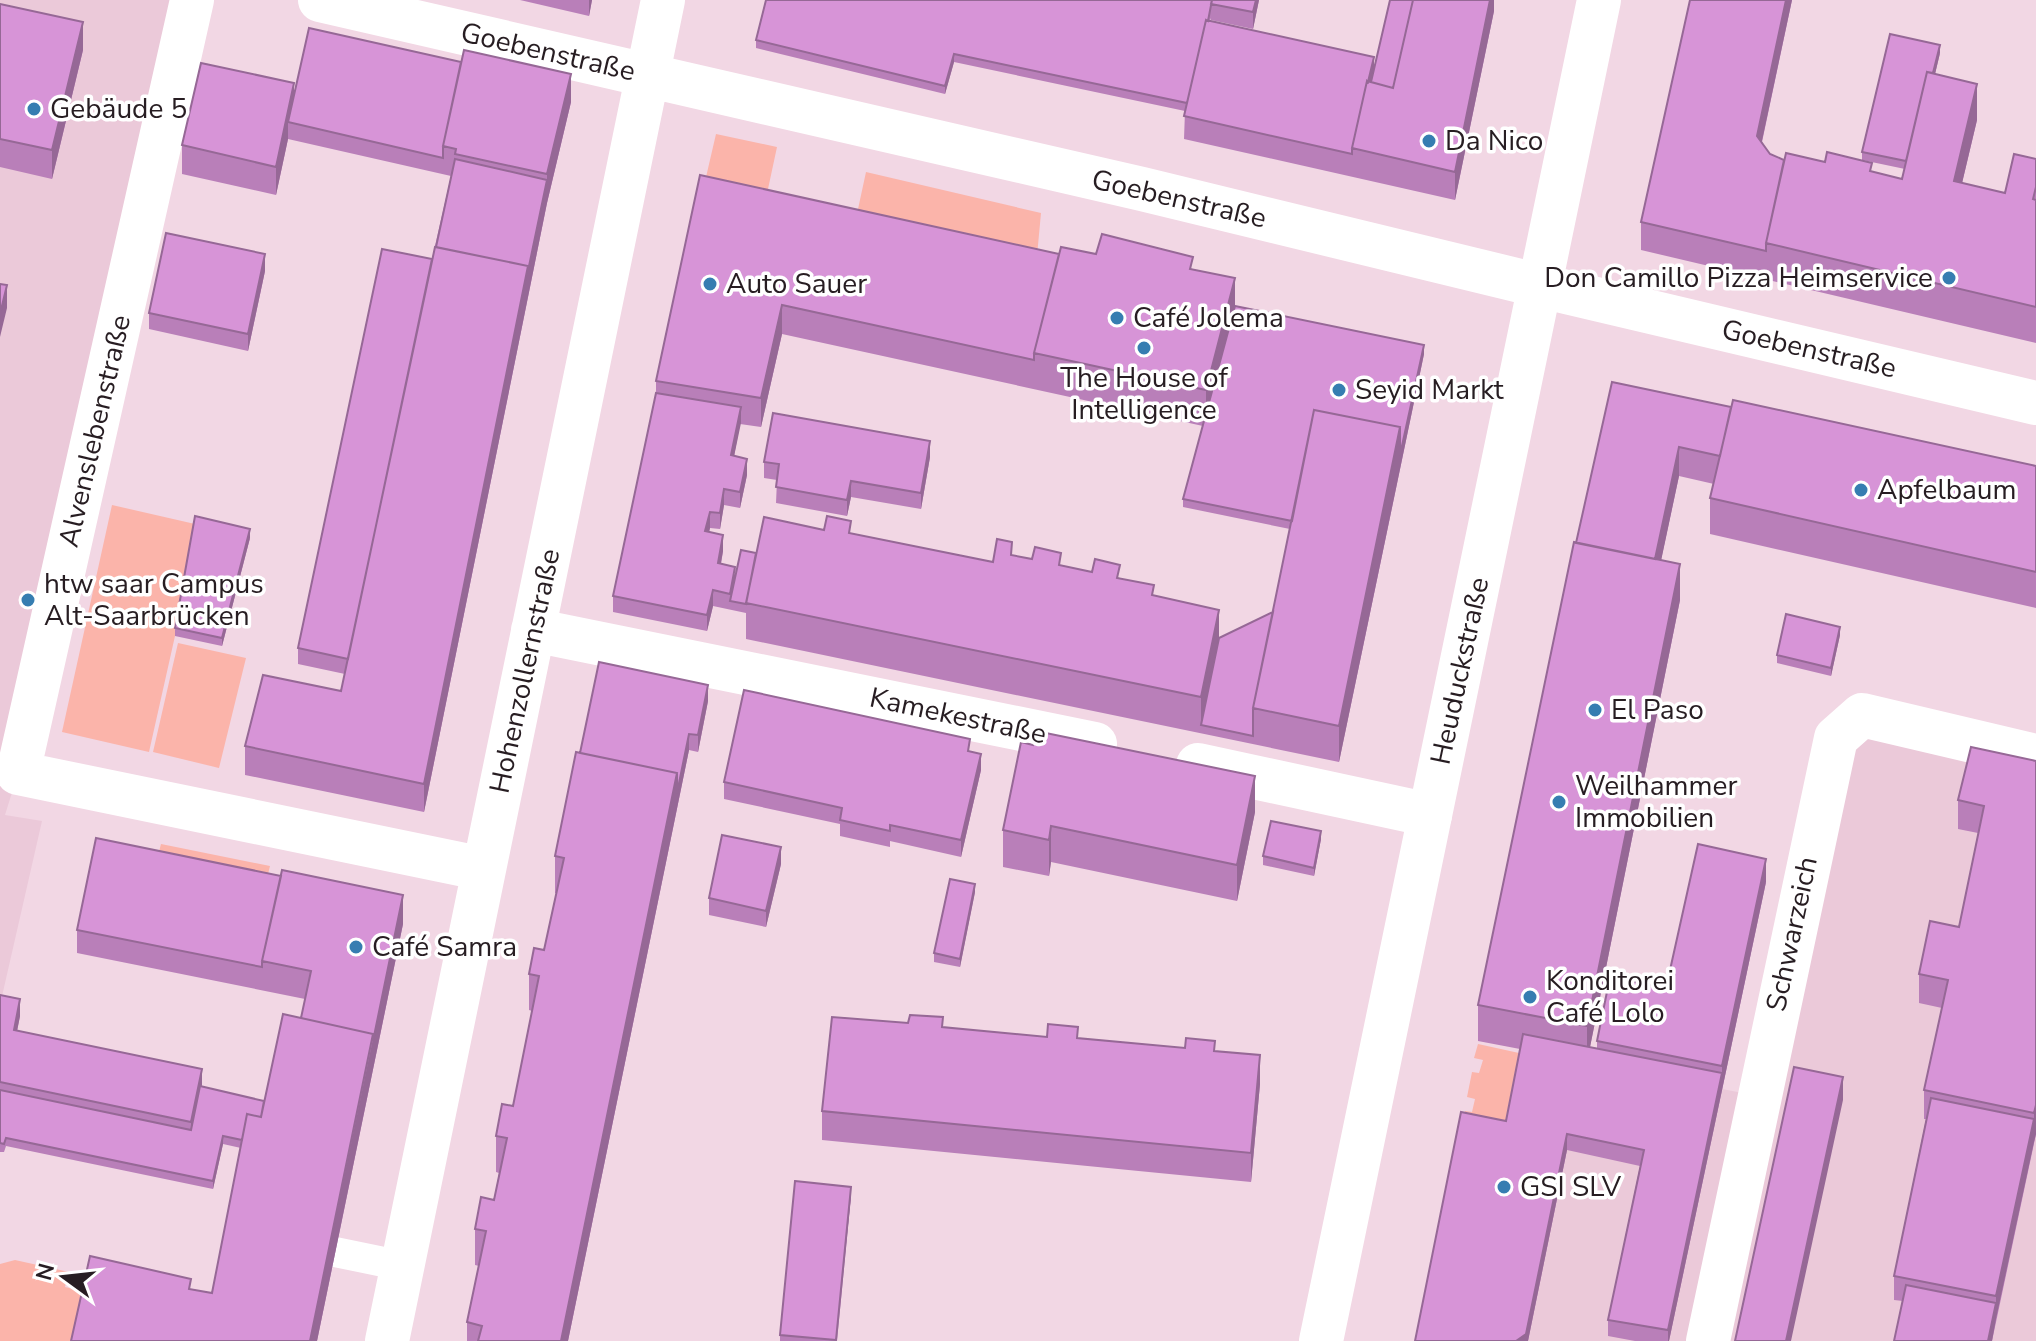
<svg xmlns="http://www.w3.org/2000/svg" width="2036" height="1341" viewBox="0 0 2036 1341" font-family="'Nunito Sans',sans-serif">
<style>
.built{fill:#ebc9d9}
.green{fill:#fbb4aa}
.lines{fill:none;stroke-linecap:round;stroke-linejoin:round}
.lane{stroke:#fff;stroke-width:30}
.street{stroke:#fff;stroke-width:44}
.secondary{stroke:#fff;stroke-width:44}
.wall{fill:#b97fb9;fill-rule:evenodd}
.shaded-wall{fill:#966896}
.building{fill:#d794d7;stroke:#966896;stroke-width:2}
.poi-dot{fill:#367db1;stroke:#fff;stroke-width:3}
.labels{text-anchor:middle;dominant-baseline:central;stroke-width:7;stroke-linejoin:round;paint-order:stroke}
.street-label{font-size:28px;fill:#271d22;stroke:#fff}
.poi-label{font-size:28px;fill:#271d22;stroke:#fff;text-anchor:start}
</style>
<rect width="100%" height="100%" fill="#f2d7e4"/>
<path class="built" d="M0 0H192L18 773 5 815 42 821 0 1005Z
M1847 725 2036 756V1341H1418L1505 1137 1523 1050 1758 1096Z"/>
<path class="green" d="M716 134 777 147 762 217 700 203Z
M866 172 1041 213 1035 277 852 237Z
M112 505 195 524 175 636 149 752 62 732Z
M178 643 246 658 219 768 153 752Z
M161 844 270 866 264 890 155 867Z
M1478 1044 1519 1053 1503 1133 1462 1124 1465 1111 1472 1112 1475 1099 1467 1097 1472 1072 1479 1073 1483 1060 1474 1058Z
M15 1260 69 1272 65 1287 90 1293 79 1341H0V1264Z"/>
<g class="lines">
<path class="lane" d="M335 1252 403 1266"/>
<path class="street" d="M192 0 18 773 484 869
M320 0 1142 189 1541 286
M533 630 1095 744
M1198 765 1430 815
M387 1341 663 0
M1708 1341 1836 738 1862 715 2036 756"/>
<path class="secondary" d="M1541 286 2036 403
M1321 1341 1599 0"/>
</g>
<path class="wall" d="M520 0H592L589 16Z
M1259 0 1253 29 1211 20V18L1210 21 1374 70 1494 0V11L1455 200 1184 139 1185 111 954 62 945 94 756 48V40Z
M1690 0H1792L1762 142 1770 154 1784 160 1872 172 1902 179 1905 169 1862 160V152L1940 53 1935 74 1977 120 1962 183 2005 193 2036 159V343L1641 250V222Z
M0 4 83 50 52 179 0 167Z
M294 95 571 102 547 203 424 812 245 775V746L341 691 345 674 298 664V648L432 259 451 176 288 139 276 195 182 174V145Z
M700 175 1059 254H1096L1193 269 1235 306 1424 354 1339 762 746 639V613L713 606 707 631 613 612V596L656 393V381ZM782 334 1203 426 1183 499V507L1290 529 1273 612 1219 638 1120 578 1012 555 993 562 851 534 824 530 756 553 735 576 721 564 723 551 709 532 710 528 720 529 724 505 740 508 747 475 734 456 740 424 761 427Z
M265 271 248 351 149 329V313Z
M1612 382 1731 407 2036 466V608L1710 534V498L1714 484 1679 476 1661 560 1680 600 1590 1047 1597 1048V1041L1666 988 1766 882 1669 1341H1635L1608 1336V1320L1640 1166 1567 1150 1528 1341H1415L1506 1121 1520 1049 1478 1041V1005L1576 543Z
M930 457 921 509 851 497 847 516 776 503 777 480 764 478V462Z
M250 538 222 646 175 636V628Z
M1840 635 1831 676 1777 663V655Z
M708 701 698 752 689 750 568 1341H467V1322L479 1266 475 1265V1229L494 1200 499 1173 496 1172V1136L513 1106 532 1011 529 1010V974L544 950 556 893H555V856L580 753Z
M1021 742 1255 812 1237 901 1051 862 1049 876 1003 867V830Z
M2036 761V1134L1992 1341 1903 1301 1894 1300V1276L1926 1119H1924V1090L1942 1008 1919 1003V974L1959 927 1978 833 1958 829V800Z
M981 770 961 857 890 841V847L840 836V824L724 799V782Z
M1321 839 1314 876 1263 865V856Z
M781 864 766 927 709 915V898Z
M975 892 960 967 934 962V953Z
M403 924 317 1341 191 1289 212 1293 241 1148 223 1144 213 1189 6 1146 4 1152H0V995L20 1016 17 1031 201 1087 264 1101 301 1018 305 999 77 953V930Z
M943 1027 1047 1037 1078 1038 1215 1051 1260 1084 1251 1182 822 1140V1111Z
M851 1196 837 1341H780V1335Z"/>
<path class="shaded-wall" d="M589 0H592L589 16Z
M1256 0H1259L1253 29V12Z
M1490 0H1494V11L1455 200V172Z
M1786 0H1792L1757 164V136Z
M83 22V50L52 179V150Z
M1940 45V53L1912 171Z
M954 54V62L945 94V86Z
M1374 57V80L1353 148Z
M571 74V102L547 203 424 812V784L528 266 547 180V174Z
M294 83V112L288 122V139L276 195V167Z
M1977 84V120L1954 217V181Z
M265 254V271L248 351V334Z
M1235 278V314L1206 427V390Z
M7 285V308L0 337V314Z
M782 305V334L761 427V398Z
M1424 345V354L1339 762V726L1400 427Z
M741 407V423L731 471V455Z
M930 441V457L921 509V493Z
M1679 447V476L1654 594V566Z
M747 459V475L740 508V492Z
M851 481V497L847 516V500Z
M724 489V505L720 529V513Z
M710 512V528L705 547V531Z
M250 529V538L222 646V638Z
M723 535V551L718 579V563Z
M1680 564V600L1587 1062V1026Z
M713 590V606L707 631V615Z
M1219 610V646L1201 725V697Z
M1840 627V635L1831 676V668Z
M708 685V701L698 752V735Z
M689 734V750L568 1341H561L677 773Z
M981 754V770L961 857V840Z
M1255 776V812L1237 901V865Z
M1051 826V862L1049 876V840Z
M1321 831V839L1314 876V868Z
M781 847V864L766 927V911Z
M1766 859V882L1669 1341H1668V1330L1722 1073V1066Z
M975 884V892L960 967V959Z
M403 895V924L317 1341H310Z
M20 999V1016L14 1046V1030Z
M1260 1055V1084L1251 1182V1153Z
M202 1069V1085L191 1138V1122Z
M1843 1077V1100L1791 1341H1786Z
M2036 1105V1134L2034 1142V1113Z
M2034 1119V1142L1996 1319V1296Z
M1567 1134V1150L1528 1341H1516Z
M223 1136V1144L213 1189V1181Z
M851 1187V1196L836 1341V1340Z
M1996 1303V1319L1992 1341H1988Z"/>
<path class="building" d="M766 0H1212L1208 21 1206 20 1187 103 954 54 945 86 756 40Z
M1212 0H1256L1253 12 1211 4Z
M1390 0H1413L1393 88 1371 82Z
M1413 0H1490L1455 172 1352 148 1367 81 1393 88Z
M1690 0H1786L1757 136 1770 154 1784 160 1766 243V251L1641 222Z
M0 4 83 22 52 150 0 139Z
M1206 20 1374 57 1368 82 1367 81 1352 148V154L1184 116Z
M309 28 461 62 443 146V158L288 122Z
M1890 34 1940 45 1933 73 1927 72 1906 161 1862 152Z
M464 50 571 74 547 174 455 154 456 149 443 146Z
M201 63 294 83 276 167 182 145Z
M1927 72 1977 84 1954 181 2005 193 2014 154 2036 159V187L2033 199 2036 200V307L1766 243 1786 153 1825 162 1827 152 1872 163 1870 171 1902 179Z
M455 159 547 180 528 271V266L436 247Z
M700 175 1059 254 1034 353V360L782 305 761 398 656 381Z
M166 233 265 254 248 334 149 313Z
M1102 234 1193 257 1190 269 1235 278 1206 390 1034 353 1061 247 1096 254Z
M435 247 528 266 424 784 245 746 263 675 341 691Z
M382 249 432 259 348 659 298 648Z
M0 284 7 285 0 314Z
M1235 306 1424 345 1400 455V427L1314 410 1292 521 1183 499Z
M1612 382 1731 407 1720 456 1679 447 1655 559 1576 543Z
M656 393 741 407 731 455 747 459 740 492 724 489 720 513 710 512 705 531 723 535 718 563 735 567 730 594 713 590 707 615 613 596Z
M1733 400 2036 466V572L1710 498Z
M1314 410 1400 427 1339 726 1253 708Z
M773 413 930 441 921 493 851 481 847 500 776 487 779 464 764 462Z
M195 516 250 529 222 638 175 628Z
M827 516 851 521 849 533 993 562 997 539 1012 542 1011 555 1032 559 1035 547 1061 553 1059 565 1092 572 1095 559 1120 565 1117 578 1154 585 1152 595 1219 610 1201 697 746 603 764 517 824 530Z
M1574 542 1680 564 1587 1026 1478 1005Z
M741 550 756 553 746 604 730 601Z
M1273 612 1253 708V736L1201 725 1219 638Z
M1786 614 1840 627 1831 668 1777 655Z
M599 662 708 685 698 735 689 734 677 793V773L580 753Z
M744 690 970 739 968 751 981 754 961 840 890 825V831L840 820 842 808 724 782Z
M1036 731 1255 776 1237 865 1051 826 1049 840 1003 830 1021 742 1033 745Z
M1971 747 2036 761V1105L2034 1113 1924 1090 1948 980 1919 974 1930 921 1959 927 1984 806 1958 800Z
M576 752 677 773 561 1341H478L482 1326 467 1322 486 1231 475 1229 481 1197 494 1200 507 1138 496 1136 502 1104 513 1106 539 976 529 974 534 948 544 950 564 858 555 856Z
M1271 821 1321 831 1314 868 1263 856Z
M722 835 781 847 766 911 709 898Z
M96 838 281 876 262 961V967L77 930Z
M1698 844 1766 859 1722 1066 1597 1041 1610 977 1666 988Z
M282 870 403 895 373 1041V1034L301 1018 311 971 262 961Z
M950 879 975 884 960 959 934 953Z
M0 995 20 999 14 1030 202 1069 191 1122 0 1082Z
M283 1014 373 1034 310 1341H71L90 1256 191 1279 189 1289 212 1293 247 1114 261 1117Z
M910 1015 943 1017 942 1027 1047 1037 1048 1024 1078 1027 1077 1038 1185 1048 1186 1038 1215 1041 1214 1051 1260 1055 1251 1153 822 1111 832 1017 908 1023Z
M1523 1034 1722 1073 1668 1330 1608 1320 1644 1150 1567 1134 1526 1334 1516 1341H1415L1461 1112 1506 1121Z
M1794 1067 1843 1077 1786 1341H1735Z
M200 1086 264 1101 261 1117 247 1114 242 1140 223 1136 213 1181 6 1138 4 1144 0 1143V1090L191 1130Z
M1931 1098 2034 1119 1996 1296 1894 1276Z
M795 1181 851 1187 836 1340 780 1335Z
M1906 1285 1996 1303 1988 1341H1894Z"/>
<g class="poi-dot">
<circle cx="34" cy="109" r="8"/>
<circle cx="1429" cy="141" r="8"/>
<circle cx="1949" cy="278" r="8"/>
<circle cx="710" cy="284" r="8"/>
<circle cx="1117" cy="318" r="8"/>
<circle cx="1144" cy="348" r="8"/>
<circle cx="1339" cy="390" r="8"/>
<circle cx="1861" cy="490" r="8"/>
<circle cx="28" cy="600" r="8"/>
<circle cx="1595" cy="710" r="8"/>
<circle cx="1559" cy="802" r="8"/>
<circle cx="356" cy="947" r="8"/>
<circle cx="1530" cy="997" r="8"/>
<circle cx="1504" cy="1187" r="8"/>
</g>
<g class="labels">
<g class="street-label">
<text transform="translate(548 52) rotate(13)">Goebenstraße</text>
<text transform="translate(1179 199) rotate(13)">Goebenstraße</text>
<text transform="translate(1809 349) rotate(13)">Goebenstraße</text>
<text transform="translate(95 431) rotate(-77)">Alvenslebenstraße</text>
<text transform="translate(525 671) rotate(-78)">Hohenzollernstraße</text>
<text transform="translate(1460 671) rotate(-78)">Heuduckstraße</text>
<text transform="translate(958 716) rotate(12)">Kamekestraße</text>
<text transform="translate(1792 934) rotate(-78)">Schwarzeich</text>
</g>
<g class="poi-label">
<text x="50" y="109">Gebäude 5</text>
<text x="1445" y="141">Da Nico</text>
<text x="1933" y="278" text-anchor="end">Don Camillo Pizza Heimservice</text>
<text x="726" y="284">Auto Sauer</text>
<text x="1133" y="318">Café Jolema</text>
<text x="1144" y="378" text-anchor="middle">The House of<tspan x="1144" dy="32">Intelligence</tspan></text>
<text x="1355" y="390">Seyid Markt</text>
<text x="1877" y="490">Apfelbaum</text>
<text x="44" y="584">htw saar Campus<tspan x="44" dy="32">Alt-Saarbrücken</tspan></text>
<text x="1611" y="710">El Paso</text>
<text x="1575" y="786">Weilhammer<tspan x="1575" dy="32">Immobilien</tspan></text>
<text x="372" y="947">Café Samra</text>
<text x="1546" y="981">Konditorei<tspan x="1546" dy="32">Café Lolo</tspan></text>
<text x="1520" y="1187">GSI SLV</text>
</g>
</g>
<g transform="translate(64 1277) rotate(285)" stroke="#ffffff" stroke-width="6" paint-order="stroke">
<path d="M0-6L14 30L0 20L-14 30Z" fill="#271d22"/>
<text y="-12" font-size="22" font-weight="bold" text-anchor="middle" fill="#271d22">N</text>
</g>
</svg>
